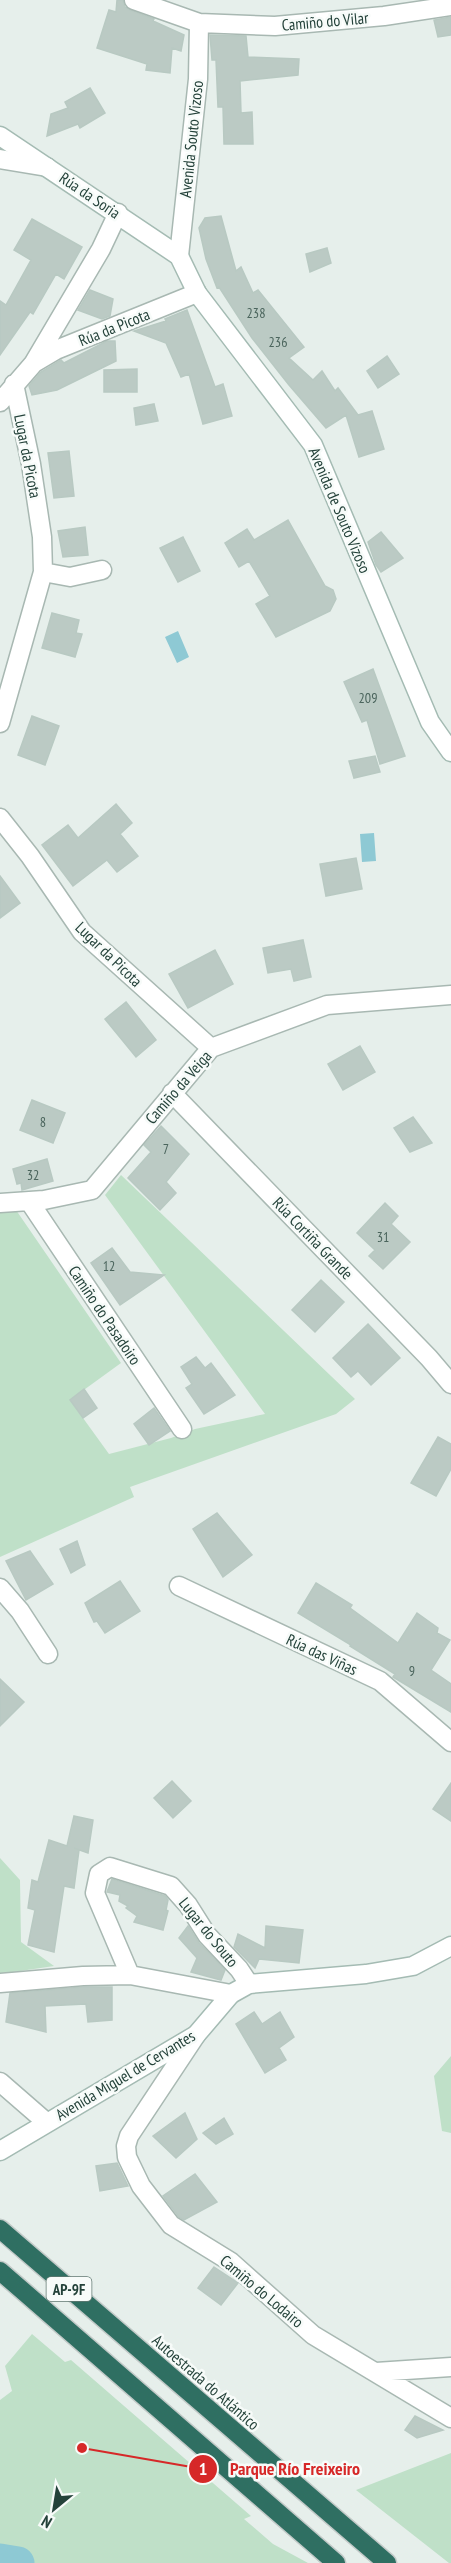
<svg xmlns="http://www.w3.org/2000/svg" width="451" height="2563" viewBox="0 0 451 2563" font-family="'PT Sans Narrow',sans-serif">
<style>
.green{fill:#bfe0c8}
.water{fill:#8ec9d4}
.lines{fill:none;stroke-linecap:round;stroke-linejoin:round}
.river{stroke:#8ec9d4;stroke-width:33}
.building{fill:#bbcac4;stroke:#b8c9c2;stroke-width:1.5}
.street-casing{stroke:#a8b8b2;stroke-width:21}
.secondary-casing{stroke:#a4bbb3;stroke-width:21}
.highway-casing{stroke:#c2cac8;stroke-width:21}
.street{stroke:#fff;stroke-width:18}
.secondary{stroke:#fff;stroke-width:18}
.highway{stroke:#2f6f62;stroke-width:18}
.labels{text-anchor:middle;dominant-baseline:central;stroke-width:5;stroke-linejoin:round;paint-order:stroke}
.number-label{font-size:14px;fill:#4a645c}
.shield{fill:#f7fbf9;stroke:#637a73;stroke-width:1.5}
.shield-label{font-size:15px;font-weight:bold;fill:#24423a}
.street-label{font-size:16px;fill:#24423a;stroke:#f7fbf9}
.leader{fill:none;stroke:#d62828;stroke-width:2}
.callout-dot{fill:#d62828;stroke:#f7fbf9;stroke-width:2}
.mark-label{font-size:18px;text-anchor:middle;font-weight:bold;fill:#fff}
.callout-label{font-size:18px;text-anchor:middle;font-weight:bold;fill:#d62828;stroke:#f7fbf9;stroke-width:5;stroke-linejoin:round;paint-order:stroke}
</style>
<rect width="100%" height="100%" fill="#e6efeb"/>
<path class="green" d="M121 1175 355 1399 336 1414 130 1487 134 1497 0 1557V1210H16L121 1363 70 1400 109 1454 171 1438 195 1429 265 1414 105 1195Z
M0 1858 20 1880 21 1942 54 1966 0 1974Z
M451 2056V2133L442 2131 434 2076Z
M32 2334 65 2362 71 2360 251 2516 244 2519 273 2544 308 2563H0V2400L12 2391 5 2366Z
M451 2453V2563H449L356 2490Z"/>
<path class="water" d="M178 631 189 657 177 663 165 637Z
M374 833 376 861 362 862 360 834Z"/>
<g class="lines">
<path class="river" d="M0 2560 18 2563"/>
</g>
<path class="building" d="M117 0H123L125 7 130 10 154 19 153 21 184 35 181 51 172 48 170 73 146 70 147 64 97 48 109 10 116 12Z
M451 17V35L438 37 434 20Z
M210 35 246 36 248 57 299 59 298 75 240 81 241 113 252 112 253 144H224L223 107H218L216 60H212Z
M90 88 105 113 80 128 78 124 47 136 51 114 68 108 65 102Z
M221 216 236 271 241 267 253 293 258 290 304 347 289 358 313 380 322 371 335 391 338 388 358 415 372 411 384 449 359 457 346 415 326 428 289 385 252 338 219 287 217 288 206 259 199 228 205 218Z
M32 219 82 247 64 279 56 274 33 314 30 312 0 355V301L6 305 31 260 14 250Z
M327 248 331 263 310 272 306 254Z
M90 290 113 299 110 316 102 319 78 310Z
M187 310 215 387 223 384 232 416 203 424 189 374 181 377 166 343 134 331 166 321 165 319Z
M107 341H115L116 361 57 390 32 395 29 386 41 372 61 360 64 363Z
M387 356 399 374 378 388 367 371Z
M137 369V392H104V370Z
M154 404 158 421 136 425 134 408Z
M69 451 74 496 54 498 48 453Z
M288 520 325 586 333 590 336 599 330 611 276 637 256 604 270 596 249 561 239 567 225 543 247 529 254 540Z
M85 527 88 555 63 557 58 531Z
M381 532 403 558 381 572 376 565 368 542Z
M183 537 200 571 178 582 160 548Z
M52 613 79 620 76 633 82 634 75 657 42 648Z
M373 669 405 756 380 764 367 720 362 722 344 682Z
M32 716 59 726 45 765 18 755Z
M375 756 380 772 354 778 349 761Z
M116 804 132 823 120 834 138 856 117 872 107 860 73 886 42 845 68 825 78 838Z
M356 858 362 889 326 896 320 864Z
M0 876 20 903 0 918Z
M303 940 311 977 294 981 291 969 268 973 263 948Z
M215 950 233 984 188 1008 169 974Z
M126 1002 156 1040 136 1057 105 1019Z
M360 1046 375 1072 343 1090 328 1064Z
M32 1100 65 1113 53 1143 20 1130Z
M413 1117 432 1143 410 1152 394 1128Z
M161 1126 189 1154 166 1182 176 1193 160 1210 128 1178 151 1152 144 1145Z
M47 1159 53 1181 22 1190 21 1183 17 1184 13 1169Z
M385 1203 398 1216 391 1224 410 1242 383 1269 369 1256 375 1250 357 1233Z
M112 1248 130 1272 164 1275 120 1305 91 1263Z
M321 1280 344 1302 315 1332 292 1310Z
M368 1324 400 1358 371 1385 358 1371 351 1377 333 1358Z
M196 1357 205 1368 211 1363 235 1395 204 1414 186 1388 192 1384 181 1367Z
M84 1389 97 1408 83 1418 70 1400Z
M154 1408 170 1431 149 1445 134 1424Z
M438 1437 451 1444V1469L436 1496 411 1483Z
M217 1513 252 1555 223 1577 193 1529Z
M77 1541 85 1565 71 1573 60 1549Z
M30 1551 53 1584 26 1600 6 1561Z
M120 1581 140 1611 105 1633 97 1621 94 1622 85 1603Z
M316 1583 352 1605 350 1608 398 1643 417 1613 438 1628 437 1633 450 1640 431 1670 451 1684V1712L393 1677 395 1674 350 1646 351 1645 298 1613Z
M0 1679 24 1702 0 1726Z
M172 1781 191 1801 173 1818 154 1798Z
M451 1783V1821L433 1809Z
M74 1816 93 1820 88 1853 74 1848 79 1850 74 1888 64 1886 54 1952 28 1945 35 1910 28 1908 32 1880 38 1882 49 1840 67 1846Z
M112 1879 165 1896 168 1900 166 1910 168 1911 163 1930 134 1922 137 1916 126 1908 128 1906 119 1901 120 1895 107 1892Z
M188 1926 199 1943 225 1970 221 1980 191 1972 197 1958 179 1938Z
M266 1926 303 1930 299 1963 259 1959 255 1968 234 1947 238 1934 265 1948Z
M84 1987H112V2020L88 2022 86 2004 45 2006 46 2032 6 2022 10 1993Z
M254 2012 262 2024 280 2012 294 2037 279 2048 286 2060 265 2073 236 2024Z
M185 2113 197 2139 176 2158 153 2136Z
M224 2118 233 2134 216 2144 203 2133Z
M117 2163 128 2186 100 2191 96 2166Z
M195 2174 217 2202 184 2220 179 2217 163 2196Z
M214 2267 238 2283 221 2305 198 2288Z
M415 2416 443 2430 417 2438 405 2430Z"/>
<g class="lines">
<g class="street-casing">
<path id="street" d="M134 0 199 23 275 26 384 16 451 6
M0 159 47 167
M179 256 198 79 199 23
M34 363 56 350 197 293
M0 402 33 364 101 249 118 213
M43 572 70 577 102 570
M0 723 43 572 42 537 31 464 14 384
M0 818 30 856 82 932 211 1048
M172 1093 429 1358 451 1384
M29 1201 182 1429
M0 1203 44 1200 92 1190 211 1048 327 1005 451 995
M179 1586 380 1681 451 1742
M0 1588 20 1611 48 1654
M130 1975 95 1893 99 1874 110 1867 171 1886 188 1905 207 1935 239 1969 249 1984
M0 1983 83 1976 130 1975 231 1994
M196 2035 129 2136 126 2146 127 2157 141 2186 171 2225 231 2262 313 2335 451 2418
M0 2082 46 2122
M376 2372 451 2367"/>
</g>
<g class="secondary-casing">
<path id="secondary" d="M0 136 179 256 197 293 313 445 430 722 451 752
M0 2151 196 2035 231 1994 249 1984 366 1974 413 1966 451 1946"/>
</g>
<g class="highway-casing">
<path id="highway" d="M0 2229 387 2563
M0 2271 336 2563"/>
</g>
<use href="#street" class="street"/>
<use href="#secondary" class="secondary"/>
<use href="#highway" class="highway"/>
</g>
<g class="labels">
<g class="number-label">
<text x="256" y="313">238</text>
<text x="278" y="342">236</text>
<text x="368" y="698">209</text>
<text x="43" y="1122">8</text>
<text x="166" y="1149">7</text>
<text x="33" y="1175">32</text>
<text x="383" y="1237">31</text>
<text x="109" y="1266">12</text>
<text x="412" y="1671">9</text>
</g>
<rect class="shield" x="46.5" y="2277" width="45" height="24" rx="4.5"/>
<g class="shield-label">
<text x="69" y="2289">AP-9F</text>
</g>
<g class="street-label">
<text transform="translate(325 21) rotate(-5)">Camiño do Vilar</text>
<text transform="translate(191 139) rotate(-84)">Avenida Souto Vizoso</text>
<text transform="translate(90 195) rotate(34)">Rúa da Soria</text>
<text transform="translate(114 327) rotate(-22)">Rúa da Picota</text>
<text transform="translate(28 456) rotate(79)">Lugar da Picota</text>
<text transform="translate(340 510) rotate(67)">Avenida de Souto Vizoso</text>
<text transform="translate(109 954) rotate(44)">Lugar da Picota</text>
<text transform="translate(178 1087) rotate(-49)">Camiño da Veiga</text>
<text transform="translate(313 1238) rotate(46)">Rúa Cortiña Grande</text>
<text transform="translate(105 1315) rotate(56)">Camiño do Pasadoiro</text>
<text transform="translate(322 1654) rotate(25)">Rúa das Viñas</text>
<text transform="translate(209 1932) rotate(51)">Lugar do Souto</text>
<text transform="translate(125 2075) rotate(-31)">Avenida Miguel de Cervantes</text>
<text transform="translate(262 2291) rotate(40)">Camiño do Lodairo</text>
<text transform="translate(206 2382) rotate(41)">Autoestrada do Atlántico</text>
</g>
</g>
<path class="leader" d="M82 2448L203 2469"/>
<g class="callout-dot">
<circle cx="82" cy="2448" r="6"/>
<circle cx="203" cy="2469" r="15"/>
</g>
<g class="mark-label">
<text x="203" y="2475">1</text>
</g>
<g class="callout-label">
<text x="295" y="2475">Parque Río Freixeiro</text>
</g>
<g transform="translate(54 2509) rotate(210)" stroke="#f7fbf9" stroke-width="4.5" paint-order="stroke">
<path d="M0-4.5L10 22L0 15L-10 22Z" fill="#24423a"/>
<text y="-9" font-size="16" font-weight="bold" text-anchor="middle" fill="#24423a">N</text>
</g>
</svg>
